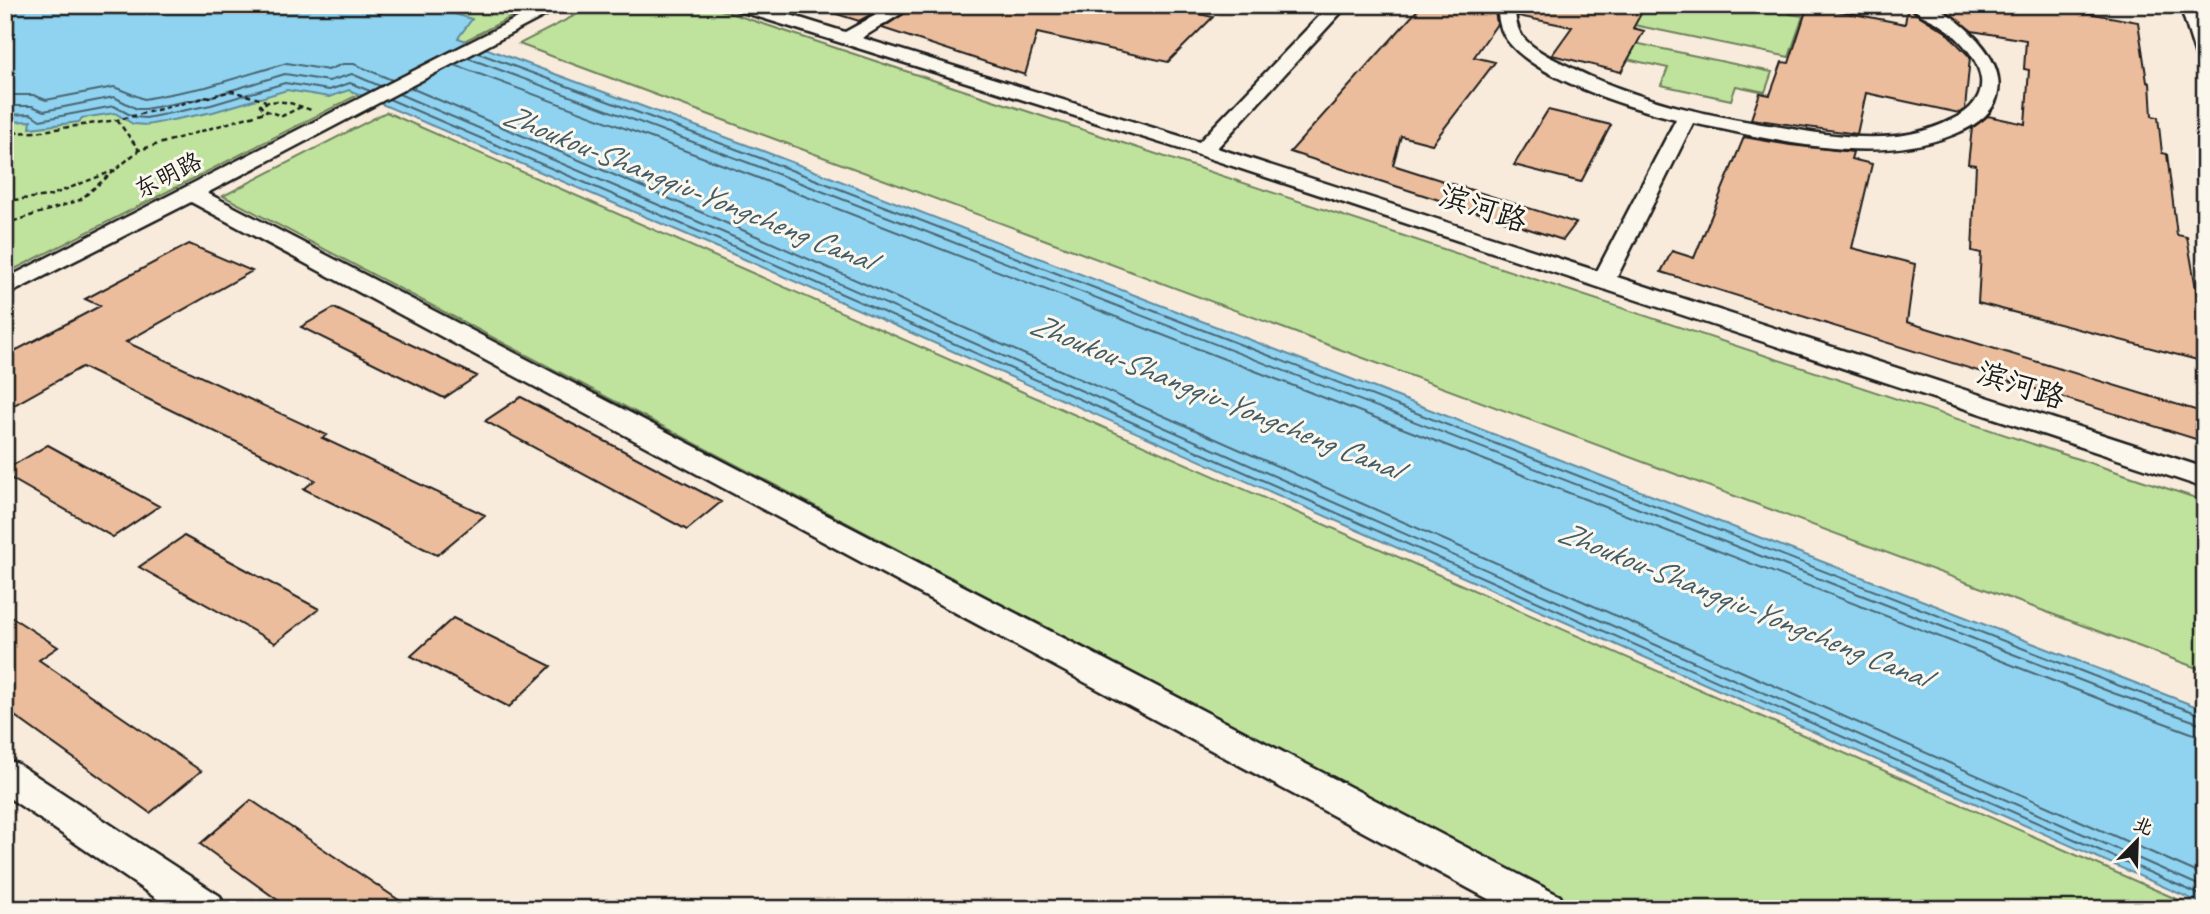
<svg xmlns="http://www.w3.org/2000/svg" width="2210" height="914" viewBox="0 0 2210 914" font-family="Caveat,'LXGW WenKai TC',sans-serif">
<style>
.green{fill:#bfe39d;stroke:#6e805c;stroke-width:2}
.water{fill:#8fd3f1;stroke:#618a9c;stroke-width:2}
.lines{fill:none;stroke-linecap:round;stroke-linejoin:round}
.shore{stroke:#4a6571;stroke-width:2}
.building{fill:#ecbd9c;stroke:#1c1c1c;stroke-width:2}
.minor-casing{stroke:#1c1c1c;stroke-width:5}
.path{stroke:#1c1c1c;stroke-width:2.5;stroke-dasharray:5 3.5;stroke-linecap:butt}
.minor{fill:#fbf7ec;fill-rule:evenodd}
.labels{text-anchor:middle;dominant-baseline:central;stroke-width:6;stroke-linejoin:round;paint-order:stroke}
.far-street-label{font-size:24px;fill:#1c1c1c;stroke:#fbf7ec}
.street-label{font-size:30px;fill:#1c1c1c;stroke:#fbf7ec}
.water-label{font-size:32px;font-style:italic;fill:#445c67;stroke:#fbf7ec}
</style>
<rect width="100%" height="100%" fill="#f8ebdc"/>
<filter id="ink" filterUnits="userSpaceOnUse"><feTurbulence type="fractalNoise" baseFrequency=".0143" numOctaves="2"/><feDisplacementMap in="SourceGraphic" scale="14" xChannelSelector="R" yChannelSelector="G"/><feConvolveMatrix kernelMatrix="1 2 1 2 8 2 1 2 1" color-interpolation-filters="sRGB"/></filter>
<g filter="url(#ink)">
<path class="green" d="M5 5H535L5 274Z
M595 5H706L2205 501V671L519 44Z
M1645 5H1792L1790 14 1803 16 1789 57 1634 25Z
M1630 42 1772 72 1765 92 1736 86 1731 100 1661 85 1668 68 1622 58Z
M386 112 2199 909H1584L223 196Z"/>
<path class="water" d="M5 5H424L472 19 458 38 763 151 2205 710V905L744 259 349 90 329 97 287 90 213 112 147 125 133 124 115 113 82 118 79 122 30 128 31 121 5 122Z"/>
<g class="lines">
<path class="shore" d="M478 53 760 158 2117 685 2205 716
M468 58 757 166 2113 693 2205 725
M455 65 753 176 2110 703 2194 734 2205 735
M411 88 754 235 2205 876
M399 94 750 244 2205 888
M5 95H33L46 100 114 87 144 99 206 87 287 63 328 70 343 64H354L392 80
M389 99 747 252 2205 897
M5 106H32L44 111 114 97 137 109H145L209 97 285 74 329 81 352 74 380 86
M5 115 31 114 40 120 114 106 134 117 146 118 211 105 285 83 329 90 350 83 370 91"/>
</g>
<path class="building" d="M824 5H888L859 21 824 10Z
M918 5H1158L1213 17 1168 62 1037 33 1025 75 882 28Z
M1422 5H1494L1497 24 1474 57 1495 62 1432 144 1401 136 1393 165 1576 223 1563 240 1290 152Z
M1518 5H1646L1633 28 1644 31 1621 72 1552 55 1572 27 1518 16Z
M1808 5 1905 24 1908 5 1915 13 1946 32 1970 57 1965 109 1959 113 1866 93 1857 134 1751 119 1760 93 1770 95 1782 62 1789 63Z
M1938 5H2044L2138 22 2147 82 2150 83 2152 116 2158 117 2162 153 2167 154 2177 235 2187 237 2205 340V362L1978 303 1981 253 1972 251 1976 165 1968 164 1972 128 1988 116 2025 124 2029 70 2024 69 2026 40 1972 31Z
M1548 110 1611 125 1581 182 1514 165Z
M1744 137 1790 145 1853 152 1851 159 1872 164 1852 248 1915 264 1907 322 2205 413V442L1661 272 1672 251 1694 258Z
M189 244 252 271 126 342 327 435 322 438 485 515 437 555 304 489 315 480 82 367 5 410V356L100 306 85 299Z
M334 308 477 376 444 398 301 327Z
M521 397 721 502 687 530 485 421Z
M48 445 159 506 113 537 5 475V470Z
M184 536 319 609 275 643 139 567Z
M5 613 58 647 39 660 201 771 150 813 5 709Z
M453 618 551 666 509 707 411 656Z
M251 800 412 909H290L200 844Z"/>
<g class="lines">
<g class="minor-casing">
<path id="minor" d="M543 5H565L207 193 1560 896 1565 909H1507L191 202 5 296V279Z
M731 5H758L845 32 894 5H915L862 38 1199 142 1330 5H1348L1217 148 1597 271 1676 119C1630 108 1530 77 1505 37 1499 27 1498 16 1497 5H1515C1515 16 1516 27 1522 36 1532 49 1551 58 1566 65 1632 99 1702 115 1775 126 1814 133 1856 140 1896 136 1918 134 1938 127 1957 117 1971 110 1983 96 1981 79 1978 57 1959 38 1941 25 1931 19 1917 14 1910 5 1916 5 1925 4 1931 5 1941 8 1954 18 1962 25 2006 62 2018 109 1955 134 1874 167 1775 140 1693 123L1617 277 2205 468V488L1196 154 733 9Z
M2180 5H2197L2205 29V61L2196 56Z
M5 759 18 764 220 896 225 909H172L5 795Z"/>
</g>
<path class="path" d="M494 5 510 9
M379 14 387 5
M301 107 282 116 264 110 260 105C277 97 294 104 311 110
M117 120 139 150
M5 133 36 132 117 120 232 91 266 101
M5 201 49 196 118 169
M5 224 80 200 139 150 268 111"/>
<use href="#minor" class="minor"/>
</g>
</g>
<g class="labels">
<g class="far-street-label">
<text transform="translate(168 175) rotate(-27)">东明路</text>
</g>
<g class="street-label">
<text transform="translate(1483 208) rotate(18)">滨河路</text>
<text transform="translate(2021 385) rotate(18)">滨河路</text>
</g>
<g class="water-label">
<text transform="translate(688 187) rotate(22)">Zhoukou-Shangqiu-Yongcheng Canal</text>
<text transform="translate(1215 396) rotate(22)">Zhoukou-Shangqiu-Yongcheng Canal</text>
<text transform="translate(1743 604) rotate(22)">Zhoukou-Shangqiu-Yongcheng Canal</text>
</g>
</g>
<rect width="2210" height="914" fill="none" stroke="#fbf7ec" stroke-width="28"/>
<rect x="14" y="14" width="2182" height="886" fill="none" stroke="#1c1c1c" stroke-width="2.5" filter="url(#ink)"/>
<g transform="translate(2137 841) rotate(23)" stroke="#fbf7ec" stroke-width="5" paint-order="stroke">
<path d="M0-5L12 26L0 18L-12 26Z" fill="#1c1c1c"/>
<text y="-10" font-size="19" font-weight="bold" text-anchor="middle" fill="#1c1c1c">北</text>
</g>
</svg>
